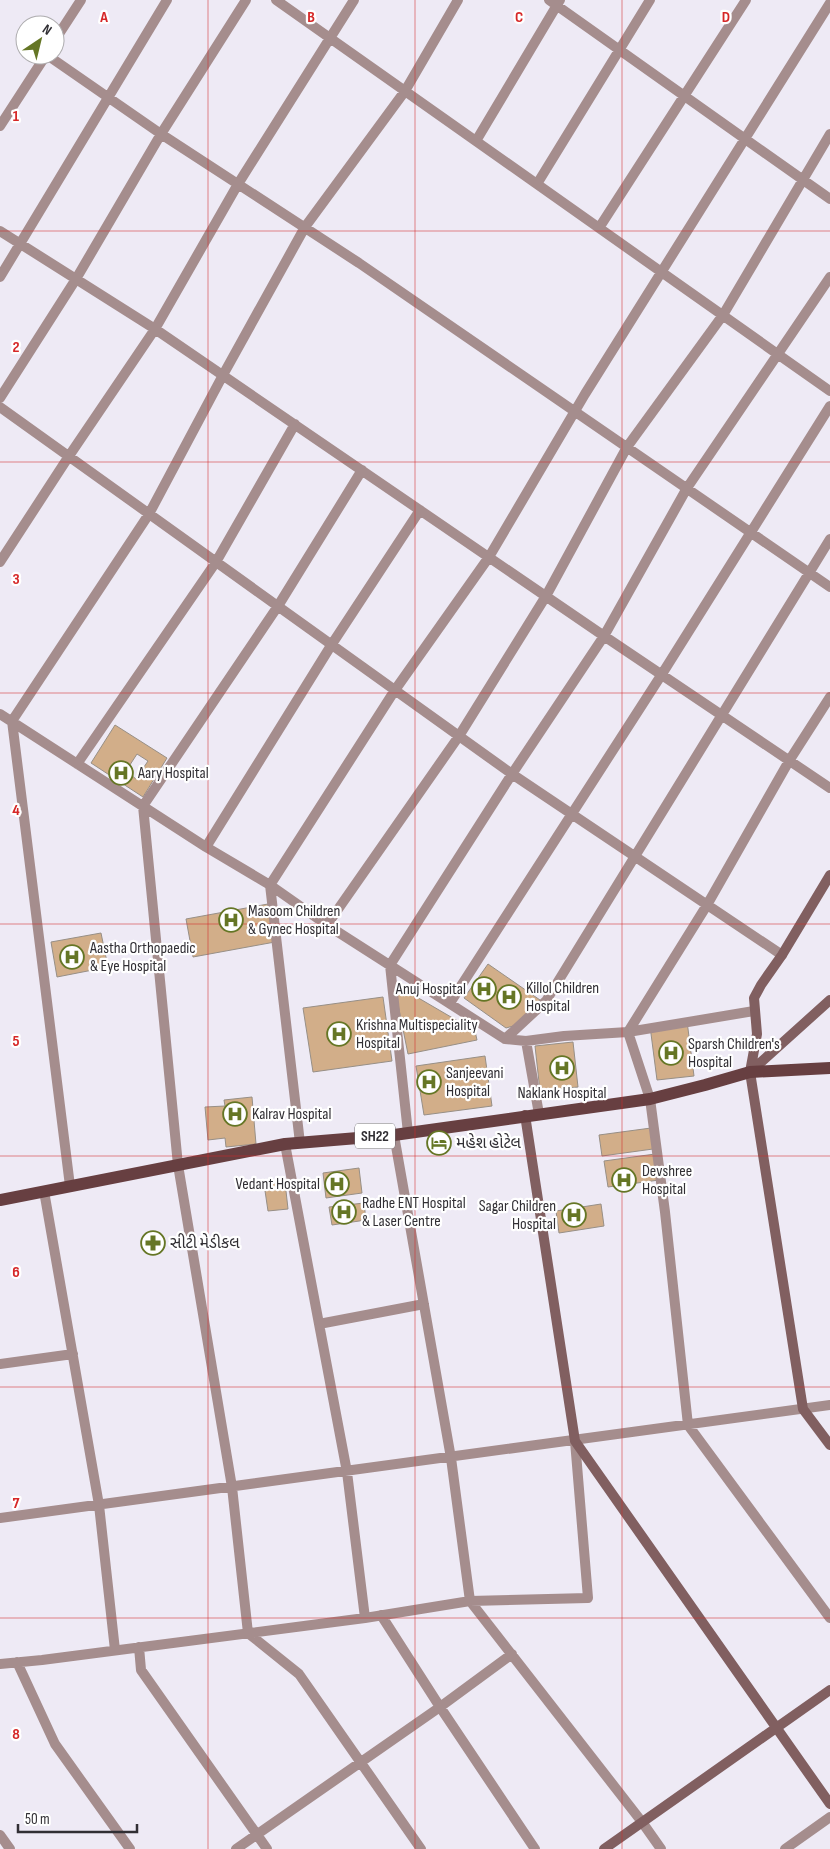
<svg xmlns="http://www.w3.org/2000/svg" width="830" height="1849" viewBox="0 0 830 1849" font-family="'Sofia Sans Condensed','Noto Sans Gujarati',sans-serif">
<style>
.building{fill:#d2ae89;stroke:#978f86;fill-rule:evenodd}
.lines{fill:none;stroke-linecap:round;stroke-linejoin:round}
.street{stroke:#a58d8d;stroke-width:10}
.secondary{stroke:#815f60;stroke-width:10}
.primary{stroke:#673f41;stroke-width:12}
.grid{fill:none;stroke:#d62828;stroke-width:1;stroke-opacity:0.55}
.labels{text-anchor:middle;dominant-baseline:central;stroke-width:4.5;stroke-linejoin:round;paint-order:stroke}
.shield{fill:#fff;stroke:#6f6d71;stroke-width:1}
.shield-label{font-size:15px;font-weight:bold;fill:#312f34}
.poi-label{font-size:16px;fill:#312f34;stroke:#fff;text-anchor:start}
.grid-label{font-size:16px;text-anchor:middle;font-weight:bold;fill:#d62828;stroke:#fff;stroke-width:4.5;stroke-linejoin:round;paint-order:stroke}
</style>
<rect width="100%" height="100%" fill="#eeeaf5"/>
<path class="building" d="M115 725 167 758 143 797 91 763ZM137 754 148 761 136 779 126 771Z
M268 904 275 942 193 957 186 919Z
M101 933 108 967 57 977 51 942Z
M488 964 540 1000 524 1023 506 1028 464 998Z
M403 989 475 1031 477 1040 408 1054 395 990Z
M383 997 392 1061 313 1072 303 1008Z
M687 1021 694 1076 657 1080 650 1026Z
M573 1042 578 1087 540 1091 535 1046Z
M485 1056 492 1106 424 1115 416 1066Z
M252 1097 256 1144 226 1147 225 1138 208 1140 205 1107 225 1106 224 1100Z
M651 1128 653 1149 602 1156 599 1135Z
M655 1154 659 1180 608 1187 604 1161Z
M359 1168 362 1193 326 1198 323 1173Z
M285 1182 288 1209 268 1211 264 1184Z
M364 1203 366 1220 332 1225 329 1207Z
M601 1204 604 1226 559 1233 556 1211Z"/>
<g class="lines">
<path class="street" d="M276 0 830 391
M549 0 830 199
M55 40 81 0
M47 55 161 134 359 263 830 587
M0 126 46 55
M476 141 560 0
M537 184 650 0
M599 228 746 0
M0 231 155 329 604 636 830 788
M0 277 167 0
M0 398 76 279 161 134 246 0
M0 407 512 774 782 955
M362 470 278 606 143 806 178 1165 232 1487 248 1633 299 1674 421 1849
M0 562 69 456 155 329 238 184 354 0
M830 697 789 761 707 905 628 1032 650 1099 665 1212 688 1425 830 1618
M0 714 206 847 270 885 327 925 505 1039 526 1041 564 1036 628 1032 754 1011
M77 764 216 562 295 424
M206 847 332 644 420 510
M327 925 459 736 546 596 627 447 723 315 830 134
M450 1003 662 674 830 406
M505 1039 546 1001 830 539
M526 1041 539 1114
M408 1133 390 965 512 774 604 636 687 488 830 277
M394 1135 451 1458 470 1601 642 1822 661 1849
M300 1143 270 885 395 690 489 557 585 394 830 3
M285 1144 347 1472 365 1618 470 1601 588 1598 575 1441
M70 1186 12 721 149 514 223 375 305 227 405 91 458 0
M44 1191 99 1505 115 1650
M319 1324 424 1304
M0 1364 73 1354
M0 1518 830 1405
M381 1615 440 1707 535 1849
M139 1647 141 1670 267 1849
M17 1662 55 1744 130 1849
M0 1664 42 1660 365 1618
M0 1835 10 1849
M236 1849 440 1707 512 1654
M785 1849 830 1817"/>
<path class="secondary" d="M830 875 782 955 761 985 754 998 757 1034 750 1072 803 1409 830 1445
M750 1072 830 1000
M525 1115 575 1441 830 1804
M604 1849 830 1690"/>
<path class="primary" d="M0 1200 285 1144 394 1135 650 1099 705 1085 750 1072 830 1068"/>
</g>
<path class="grid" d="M208 0V1849M415 0V1849M622 0V1849M0 231H830M0 462H830M0 693H830M0 924H830M0 1156H830M0 1387H830M0 1618H830"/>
<defs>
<g id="hospital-ring" transform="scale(1.25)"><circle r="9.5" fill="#fff" stroke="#657625" stroke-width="1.5"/><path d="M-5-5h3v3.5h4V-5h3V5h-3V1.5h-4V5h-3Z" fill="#657625"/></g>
<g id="hotel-ring" transform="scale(1.25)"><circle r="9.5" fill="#fff" stroke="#657625" stroke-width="1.5"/><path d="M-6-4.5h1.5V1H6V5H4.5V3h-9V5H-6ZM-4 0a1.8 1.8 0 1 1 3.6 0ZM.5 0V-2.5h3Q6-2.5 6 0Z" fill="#657625"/></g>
<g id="pharmacy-ring" transform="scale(1.25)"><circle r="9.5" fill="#fff" stroke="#657625" stroke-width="1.5"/><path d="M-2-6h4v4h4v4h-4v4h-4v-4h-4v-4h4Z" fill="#657625"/></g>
</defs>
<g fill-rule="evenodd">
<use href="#hospital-ring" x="121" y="773"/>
<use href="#hospital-ring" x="231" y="920"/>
<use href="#hospital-ring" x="72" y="957"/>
<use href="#hospital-ring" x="484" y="989"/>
<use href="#hospital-ring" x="509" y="997"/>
<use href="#hospital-ring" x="339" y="1034"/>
<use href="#hospital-ring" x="671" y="1053"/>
<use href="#hospital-ring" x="562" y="1068"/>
<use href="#hospital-ring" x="429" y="1082"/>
<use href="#hospital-ring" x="235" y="1114"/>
<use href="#hotel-ring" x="439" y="1143"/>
<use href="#hospital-ring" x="624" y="1180"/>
<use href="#hospital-ring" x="337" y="1184"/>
<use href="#hospital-ring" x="344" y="1212"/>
<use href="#hospital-ring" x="574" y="1215"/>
<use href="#pharmacy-ring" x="153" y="1243"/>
</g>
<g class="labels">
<rect class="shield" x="355" y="1123.5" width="40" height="25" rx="4"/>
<g class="shield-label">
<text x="375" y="1136">SH22</text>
</g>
<g class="poi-label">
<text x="138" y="773">Aary Hospital</text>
<text x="248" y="911">Masoom Children<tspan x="248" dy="18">&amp; Gynec Hospital</tspan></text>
<text x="90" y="948">Aastha Orthopaedic<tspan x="90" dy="18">&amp; Eye Hospital</tspan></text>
<text x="526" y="988">Killol Children<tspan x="526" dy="18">Hospital</tspan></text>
<text x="466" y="989" text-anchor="end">Anuj Hospital</text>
<text x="356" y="1025">Krishna Multispeciality<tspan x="356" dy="18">Hospital</tspan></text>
<text x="688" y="1044">Sparsh Children's<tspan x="688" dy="18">Hospital</tspan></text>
<text x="446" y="1073">Sanjeevani<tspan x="446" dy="18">Hospital</tspan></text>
<text x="562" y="1093" text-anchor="middle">Naklank Hospital</text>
<text x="252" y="1114">Kalrav Hospital</text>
<text x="456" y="1143">મહેશ હોટેલ</text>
<text x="642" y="1171">Devshree<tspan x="642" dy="18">Hospital</tspan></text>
<text x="320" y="1184" text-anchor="end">Vedant Hospital</text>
<text x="362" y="1203">Radhe ENT Hospital<tspan x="362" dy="18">&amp; Laser Centre</tspan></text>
<text x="556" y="1206" text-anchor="end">Sagar Children<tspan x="556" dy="18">Hospital</tspan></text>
<text x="170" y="1243">સીટી મેડીકલ</text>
</g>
</g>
<g class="grid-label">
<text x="104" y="22">A</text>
<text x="311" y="22">B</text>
<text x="519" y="22">C</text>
<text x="726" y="22">D</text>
<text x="16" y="121">1</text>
<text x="16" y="352">2</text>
<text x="16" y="584">3</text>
<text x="16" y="815">4</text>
<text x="16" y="1046">5</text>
<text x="16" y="1277">6</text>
<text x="16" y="1508">7</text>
<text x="16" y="1739">8</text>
</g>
<g transform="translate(40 40) rotate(35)"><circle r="24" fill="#ffffff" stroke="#adacae"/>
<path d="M0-4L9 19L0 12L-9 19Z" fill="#657625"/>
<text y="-8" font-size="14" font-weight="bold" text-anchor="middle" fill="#312f34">N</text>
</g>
<path d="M18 1824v8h119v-8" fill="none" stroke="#312f34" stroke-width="2.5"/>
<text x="25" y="1824" font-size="15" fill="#312f34" stroke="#ffffff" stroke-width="4" paint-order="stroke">50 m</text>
</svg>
